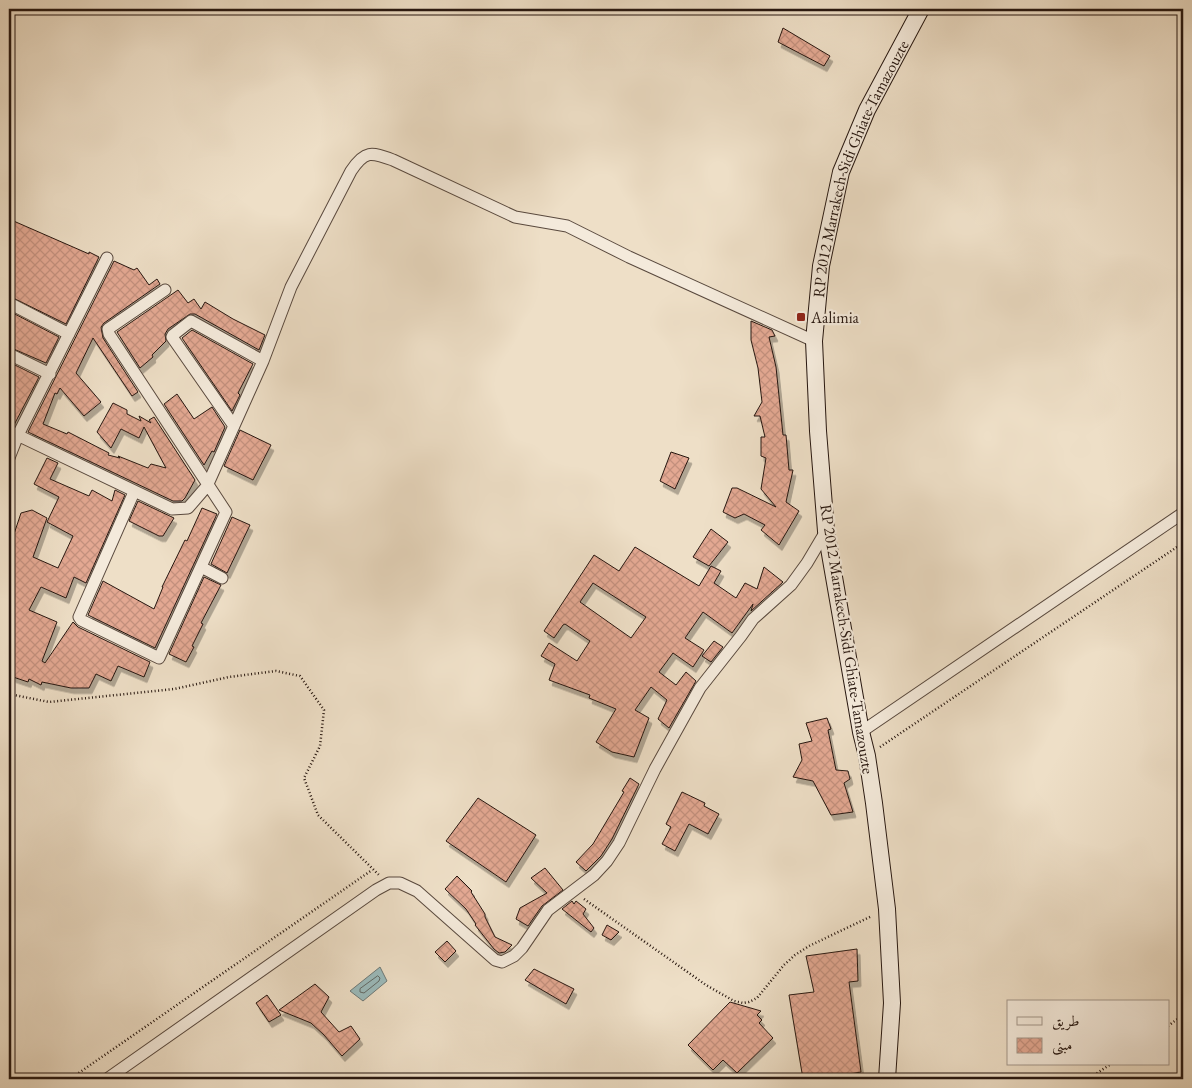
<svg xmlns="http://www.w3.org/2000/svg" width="1192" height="1088" viewBox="0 0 1192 1088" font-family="'EB Garamond',Amiri,serif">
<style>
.water{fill:#9bbbbc;stroke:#6d7977}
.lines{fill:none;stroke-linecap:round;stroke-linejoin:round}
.shore{stroke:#616966;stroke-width:1}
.building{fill:url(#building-cross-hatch);stroke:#271710;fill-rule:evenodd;filter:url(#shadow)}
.street-casing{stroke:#59493e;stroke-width:13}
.secondary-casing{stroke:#271710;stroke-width:18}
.path{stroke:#271710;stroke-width:2.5;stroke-dasharray:1 2.5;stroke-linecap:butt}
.street{stroke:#f4eadb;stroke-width:11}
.secondary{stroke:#f4eadb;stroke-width:16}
.poi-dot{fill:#8f2418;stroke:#f4eadb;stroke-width:2}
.labels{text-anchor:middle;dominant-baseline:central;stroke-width:4.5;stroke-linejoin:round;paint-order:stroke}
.street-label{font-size:16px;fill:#271710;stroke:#f4eadb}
.poi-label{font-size:16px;fill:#271710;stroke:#f4eadb;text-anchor:start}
</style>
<defs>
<pattern id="building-cross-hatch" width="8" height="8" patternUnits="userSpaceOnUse" patternTransform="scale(1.25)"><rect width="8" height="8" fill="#e3a892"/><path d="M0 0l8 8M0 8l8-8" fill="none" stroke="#c3907d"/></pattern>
<filter id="shadow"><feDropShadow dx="3" dy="5.5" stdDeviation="0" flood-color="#0004"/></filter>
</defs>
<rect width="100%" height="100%" fill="#eedfc7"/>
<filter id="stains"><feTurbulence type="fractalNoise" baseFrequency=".004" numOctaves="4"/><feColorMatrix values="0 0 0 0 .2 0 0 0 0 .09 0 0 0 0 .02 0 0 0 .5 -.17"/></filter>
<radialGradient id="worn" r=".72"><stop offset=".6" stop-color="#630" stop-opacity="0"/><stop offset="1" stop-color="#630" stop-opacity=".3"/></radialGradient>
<path class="water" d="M380 967 387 981 363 1001 350 991Z"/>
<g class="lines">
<path class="shore" d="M378 976 380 978 379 981 364 993 360 992V989Z"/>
</g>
<path class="building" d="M783 28 830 56 824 66 778 42Z
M9 219 89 254V252L99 257 66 324 9 296 12 284 9 282Z
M114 261 134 270 137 268 149 285 157 279 160 284 104 323 101 327 103 338 138 392 132 396 93 338 76 373 101 402 84 416 60 388 57 394 55 393 43 424 67 434 68 432 109 453 108 455 120 458 118 456 148 468 151 464 166 468 144 427 139 438 121 429 111 448 97 432 113 403 127 410V414L141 421 139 416 151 423 149 420 154 417 195 480 185 498 182 501H173L28 432Z
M178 290 188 303 194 299 201 309 205 302 233 319 265 335 259 350 195 314H190L168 329 165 334 166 341 152 355 153 357 140 368 117 332Z
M9 311 59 337 46 363 9 347Z
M751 321 772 330 775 336 769 337 776 367 783 435H786L789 470H793L786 502 799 511 779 545 761 530 765 525 744 514 735 518 723 512 732 488H737L776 507 761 489 766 458 761 456V437H765L760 416H754L762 402 758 368 751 340Z
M192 330 253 364 238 393 240 395 232 411 182 338Z
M9 362 39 377 14 425 9 424Z
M177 394 194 419 212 407 225 427 214 452 212 451 204 465 164 404Z
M240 430 271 445 253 480 224 466Z
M671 452 689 458 675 489 660 481Z
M47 458 58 463 50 479 89 496 92 490 112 501 115 490 125 495 86 583 74 577 66 598 41 587 29 610 57 622 42 661 45 663 73 622 78 627 150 662 144 677 118 666 111 681 96 674 89 688H71L42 682 41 685 29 679 28 682 13 677V667L9 666V549L21 513 32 510 47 518 33 557 58 568 73 536 47 522 59 497 34 484Z
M138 501 174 518 163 536H159L129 521Z
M202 508 217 514 155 648 88 615 103 581 154 609 163 587H162L185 540 187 541Z
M232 517 250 525 227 573 211 564Z
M711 529 728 542 709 566 693 557Z
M635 547 699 586 711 566 721 571 714 583 736 598 745 583 757 589 764 567 783 582 751 611 753 604 732 633 703 612 685 638 704 650 693 667 673 653 659 672 676 685 686 672 696 681 669 728 658 719 667 700 651 687 635 710 649 718 634 757 612 752 596 742 616 709 589 698 590 695 549 680 555 664 541 656 549 643 577 661 590 641 565 624 563 625 554 638 544 631 594 555 619 571ZM593 583 646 617 631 638 580 602Z
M204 577 221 585 201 623 203 624 192 646 194 647 186 662 169 654Z
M714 641 723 647 711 662 702 656Z
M827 718 831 729 828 730 836 770 848 771 850 779 844 783 853 812 831 815 813 781 793 777 802 760 799 744 812 741 806 723Z
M630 778 639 784 612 839 601 856 586 871 576 862 593 844 624 792 622 791Z
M682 792 705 803 704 806 719 814 708 834 689 824 675 851 662 844 671 827 666 824Z
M478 798 536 835 506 882 446 841Z
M545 868 563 890 542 906 528 926 516 919 520 908 547 893 531 878Z
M457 876 472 891 471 892 485 914V917L495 937 512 945 505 952 499 953 494 949 475 925 476 924 466 909 445 889Z
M572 901 574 904 576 901 586 909 583 914 594 928 591 932 562 909Z
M607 925 619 932 611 940 602 935Z
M447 941 456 951 445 962 435 952Z
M857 949 858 981 849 982 861 1072 821 1079H803L789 995 814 992 806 956Z
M534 969 574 989 566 1004 525 980Z
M315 984 329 997 321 1012 339 1032 351 1026 360 1039 342 1056 324 1035 311 1023 279 1010Z
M267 995 281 1015 269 1022 256 1003Z
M730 1002 761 1011 757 1015 762 1020 759 1023 773 1038 737 1073 723 1060 713 1070 688 1045Z"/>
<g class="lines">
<g class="street-casing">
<path id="street" d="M9 303 69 334
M9 354 50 374
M234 426 172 337 173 335 191 321 263 361
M9 431 172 509 188 508 207 486 263 361 291 287 351 171C365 150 371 152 393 160L515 217 567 226 629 257 814 341
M9 458 18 435 107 258
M134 492 79 617 81 620 159 658 226 512 109 334 108 329 165 290
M201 567 222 578
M861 732 1183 513
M107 1079 376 890 389 883H400L417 891 495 960 502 962 514 956 522 948 548 910 594 875 607 861 619 843 655 769 700 688 741 636 753 619 791 585 807 563 826 531"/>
</g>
<g class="secondary-casing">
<g id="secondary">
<path id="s1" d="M887 1079 892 1003 887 909 874 803 867 756 861 732 826 531 818 431 814 341 821 266 841 172 867 110 921 9"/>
</g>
</g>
<path class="path" d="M9 694 49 702 174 689 229 677 276 671 300 676 324 710 320 746 304 778 318 815 379 875
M880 747 1183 543
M584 899 706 985 734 1001 743 1003 749 1002 757 998 784 965 795 955 809 946 872 916
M1168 1026 1183 1015
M70 1079 372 870
M1088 1079 1111 1064"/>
<use href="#street" class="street"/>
<use href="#secondary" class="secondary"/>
</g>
<rect class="poi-dot" x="796" y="312" width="10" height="10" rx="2.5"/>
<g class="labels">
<g class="street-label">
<text stroke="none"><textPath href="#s1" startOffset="924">RP 2012 Marrakech-Sidi Ghiate-Tamazouzte</textPath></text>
<text transform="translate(847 639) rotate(81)">RP 2012 Marrakech-Sidi Ghiate-Tamazouzte</text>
</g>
<g class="poi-label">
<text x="811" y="317">Aalimia</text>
</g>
</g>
<rect width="1192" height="1088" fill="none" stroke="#eedfc7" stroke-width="30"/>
<rect x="10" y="10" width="1172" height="1068" fill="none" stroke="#271710" stroke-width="2.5"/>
<rect x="15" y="15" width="1162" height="1058" fill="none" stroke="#271710"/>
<rect x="1007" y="1000" width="162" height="65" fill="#f4eadb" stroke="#a2968a"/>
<rect x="1017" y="1017" width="25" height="8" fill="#f4eadb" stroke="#a2968a"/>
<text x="1052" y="1026" font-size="15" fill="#271710">طريق</text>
<rect x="1017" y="1038" width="25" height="15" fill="url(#building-cross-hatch)" stroke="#a2968a"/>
<text x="1052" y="1050" font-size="15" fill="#271710">مبنى</text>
<rect width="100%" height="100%" filter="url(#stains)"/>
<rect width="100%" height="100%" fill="url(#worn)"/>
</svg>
